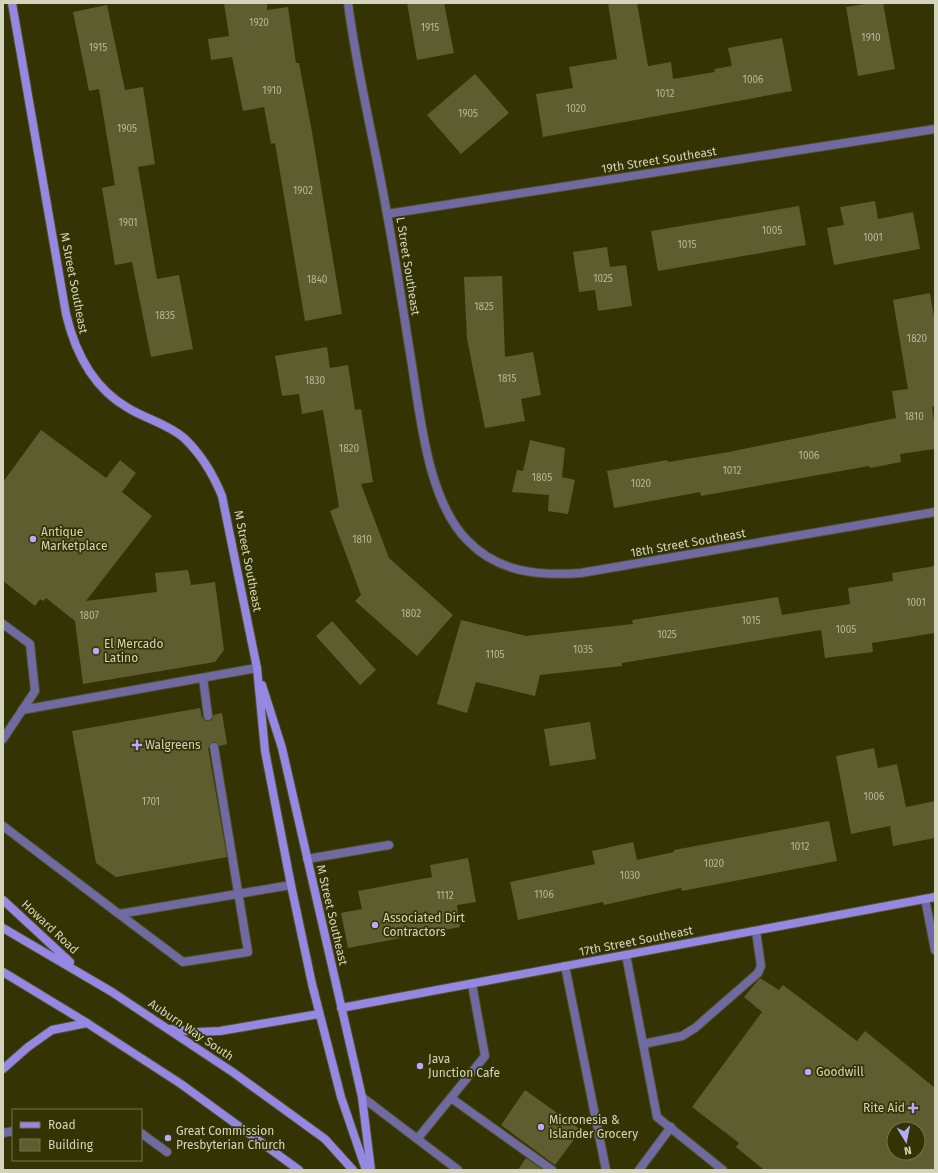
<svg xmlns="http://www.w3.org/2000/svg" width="938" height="1173" viewBox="0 0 938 1173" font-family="'Fira Sans',sans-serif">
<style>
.building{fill:#5d5d30;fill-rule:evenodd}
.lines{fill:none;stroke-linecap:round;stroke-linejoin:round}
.lane-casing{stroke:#515024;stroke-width:10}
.street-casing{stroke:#515024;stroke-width:10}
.secondary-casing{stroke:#515024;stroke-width:10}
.lane{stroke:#706aa2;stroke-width:8}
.street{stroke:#706aa2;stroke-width:8}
.secondary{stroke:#9488e2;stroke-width:8}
.poi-dot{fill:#b4acf9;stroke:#343303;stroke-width:1.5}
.labels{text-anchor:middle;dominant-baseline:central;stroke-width:3.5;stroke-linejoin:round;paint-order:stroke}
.number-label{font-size:10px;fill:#b6b699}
.street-label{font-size:12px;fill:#d3d4bc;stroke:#343303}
.poi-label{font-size:12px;fill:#d3d4bc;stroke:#343303;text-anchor:start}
</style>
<rect width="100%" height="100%" fill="#343303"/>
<path class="building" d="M224 3H267V10L288 7 296 63H299L312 132 342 314 305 321 275 143 271 144 264 107 243 111 232 57 211 60 208 39 229 36Z
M407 3H444L454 53 417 60Z
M608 3H637L648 66 671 62 673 79 715 72 714 69 732 66 728 48 782 38 792 91 543 137 536 94 573 88 569 67 617 59Z
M872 3H883L895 69 858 76 846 7Z
M107 5 125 90 143 87 155 164 138 167 157 279 179 275 193 349 151 357 132 262 115 265 102 188 115 185 99 89 89 91 73 12Z
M475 74 509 113 461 154 427 115Z
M875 201 878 219 913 212 920 249 834 265 827 228 844 225 840 207Z
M799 206 806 245 658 271 651 231Z
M607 247 610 267 626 265 632 306 598 311 595 290 579 292 573 252Z
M502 276 505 357 533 352 541 395 521 399 525 421 485 428 467 339 464 277Z
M930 293 935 323V406L932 407 935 428V449L900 454 901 462 870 468 869 466 701 496 700 492 614 508 607 471 667 460 668 462 729 452 896 418 892 391 908 389 893 300Z
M327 347 330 368 348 365 355 410 361 409 373 482 361 484 389 558 453 615 417 656 355 601 361 595 330 511 339 507 323 410 302 414 299 394 282 396 275 356Z
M41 430 106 478 120 460 136 473 122 492 152 516 86 601 157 592 155 573 188 570 191 585 215 582 224 650 215 662 83 684 75 621 46 598 43 601 40 599 35 606 3 581V482Z
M530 440 565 448 562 477 575 480 568 514 548 511 549 495 512 492 517 470 523 471Z
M935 566V633L872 643 873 652 825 658 821 630 622 663V666L540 675 535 696 476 682 467 713 437 704 461 620 526 636 633 624 632 620 778 597 782 615 850 604 848 588 893 581 892 573Z
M332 621 376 670 360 685 316 636Z
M200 708 202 717 206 721 212 720 213 715 222 713 227 744 219 746 216 742H213L208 748 227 857 116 877 96 863 72 731Z
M590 722 596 759 550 766 544 729Z
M874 748 878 768 897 764 906 807 935 801V838L893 846 890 826 851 834 836 756Z
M829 821 837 861 682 891 681 888 604 905 603 902 518 920 510 882 595 864 592 851 633 842 637 860 674 852V850Z
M468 858 476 902 457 905 460 927 348 948 341 913 362 909 358 891 432 877 430 865Z
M760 978 779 990 783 985 857 1041 865 1031 935 1088V1170H764L736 1147 739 1143 692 1107 762 1012 744 997ZM894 1129H918V1153H894Z
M525 1090 581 1130 555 1165 501 1125Z
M526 1158 543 1170H518Z"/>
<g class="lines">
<g class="lane-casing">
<path id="lane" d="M3 624 30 644 35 691 3 739
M203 678 208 716
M22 710 257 668
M3 826 119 914 291 885
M307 859 389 845
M925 899 935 950
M119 914 183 962 248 952 214 747
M626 955 657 1117 723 1170
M565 966 606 1170
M643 1044 682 1036 695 1028 758 973 761 966 756 931
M362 1097 458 1170
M451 1098 552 1170
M3 1133 13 1131
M141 1133 167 1152
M418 1138 485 1056 472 984
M639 1170 671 1127"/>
</g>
<g class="street-casing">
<path id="street" d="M348 3C357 74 375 144 387 214 396 262 403 310 411 359 420 413 427 501 468 541 499 573 540 576 581 573L935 512
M387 214 935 129"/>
</g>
<g class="secondary-casing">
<path id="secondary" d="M12 3 66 314C75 352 93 388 128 408 146 419 168 424 184 438 202 455 213 474 222 496L257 668 265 751 291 885 312 984 341 1097 366 1170
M262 685 282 748 362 1097 371 1170
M3 900 70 962
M3 928 112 992 234 1073 325 1139 353 1170
M3 972 87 1023 181 1084 299 1170
M341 1008 935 897
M170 1029 197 1032 220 1031 319 1014
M3 1069 28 1047 52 1030 87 1023"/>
</g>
<use href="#lane" class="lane"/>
<use href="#street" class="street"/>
<use href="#secondary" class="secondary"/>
</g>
<g class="poi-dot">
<circle cx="33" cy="539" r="4"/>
<circle cx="96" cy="651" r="4"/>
<path d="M135 739h4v4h4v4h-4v4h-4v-4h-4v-4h4z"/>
<circle cx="375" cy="925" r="4"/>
<circle cx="420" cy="1066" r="4"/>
<circle cx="808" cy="1072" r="4"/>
<path d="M911 1102h4v4h4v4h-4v4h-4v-4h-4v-4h4z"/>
<circle cx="541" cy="1127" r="4"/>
<circle cx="168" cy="1138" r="4"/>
</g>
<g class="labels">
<g class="number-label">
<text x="259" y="23">1920</text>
<text x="430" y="28">1915</text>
<text x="871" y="38">1910</text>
<text x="98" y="48">1915</text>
<text x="753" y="80">1006</text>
<text x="272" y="91">1910</text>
<text x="665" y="94">1012</text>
<text x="576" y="109">1020</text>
<text x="468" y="114">1905</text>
<text x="127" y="129">1905</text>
<text x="303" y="191">1902</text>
<text x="128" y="223">1901</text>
<text x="772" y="231">1005</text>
<text x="873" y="238">1001</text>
<text x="687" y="245">1015</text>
<text x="603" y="279">1025</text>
<text x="317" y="280">1840</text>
<text x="484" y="307">1825</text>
<text x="165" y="316">1835</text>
<text x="917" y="339">1820</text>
<text x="507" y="379">1815</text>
<text x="315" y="381">1830</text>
<text x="914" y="417">1810</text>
<text x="349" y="449">1820</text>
<text x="809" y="456">1006</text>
<text x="732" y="471">1012</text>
<text x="542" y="478">1805</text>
<text x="641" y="484">1020</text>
<text x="362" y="540">1810</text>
<text x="916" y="603">1001</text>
<text x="411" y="614">1802</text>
<text x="89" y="616">1807</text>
<text x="751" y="621">1015</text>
<text x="846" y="630">1005</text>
<text x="667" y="635">1025</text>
<text x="583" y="650">1035</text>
<text x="495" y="655">1105</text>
<text x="874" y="797">1006</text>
<text x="151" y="802">1701</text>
<text x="800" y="847">1012</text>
<text x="714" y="864">1020</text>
<text x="630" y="876">1030</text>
<text x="544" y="895">1106</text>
<text x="445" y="896">1112</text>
</g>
<g class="street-label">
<text transform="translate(659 160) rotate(-9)">19th Street Southeast</text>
<text transform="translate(408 266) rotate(81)">L Street Southeast</text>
<text transform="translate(74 283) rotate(79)">M Street Southeast</text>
<text transform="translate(688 543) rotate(-10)">18th Street Southeast</text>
<text transform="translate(248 561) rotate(79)">M Street Southeast</text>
<text transform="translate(332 915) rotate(77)">M Street Southeast</text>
<text transform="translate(50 927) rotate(43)">Howard Road</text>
<text transform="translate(636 941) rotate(-11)">17th Street Southeast</text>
<text transform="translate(191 1030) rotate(34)">Auburn Way South</text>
</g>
<g class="poi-label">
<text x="41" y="532">Antique<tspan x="41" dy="14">Marketplace</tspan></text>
<text x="104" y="644">El Mercado<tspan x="104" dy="14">Latino</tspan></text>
<text x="145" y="745">Walgreens</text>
<text x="383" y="918">Associated Dirt<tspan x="383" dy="14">Contractors</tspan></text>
<text x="428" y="1059">Java<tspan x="428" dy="14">Junction Cafe</tspan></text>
<text x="816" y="1072">Goodwill</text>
<text x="905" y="1108" text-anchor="end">Rite Aid</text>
<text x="549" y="1120">Micronesia &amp;<tspan x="549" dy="14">Islander Grocery</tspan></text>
<text x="176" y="1131">Great Commission<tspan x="176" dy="14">Presbyterian Church</tspan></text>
</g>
</g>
<rect width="938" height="1173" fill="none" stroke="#d3d4bc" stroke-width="8"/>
<rect x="12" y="1109" width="130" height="52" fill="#343303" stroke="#74734d"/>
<rect x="20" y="1122" width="20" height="6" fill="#9488e2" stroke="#74734d"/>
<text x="48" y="1129" font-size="12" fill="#d3d4bc">Road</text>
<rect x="20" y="1139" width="20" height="12" fill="#5d5d30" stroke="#74734d"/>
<text x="48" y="1149" font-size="12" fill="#d3d4bc">Building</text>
<g transform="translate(906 1141) rotate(170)"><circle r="19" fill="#343303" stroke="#74734d"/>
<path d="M0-3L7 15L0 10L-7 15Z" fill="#b4acf9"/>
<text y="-6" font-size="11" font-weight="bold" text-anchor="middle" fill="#d3d4bc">N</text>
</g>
</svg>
